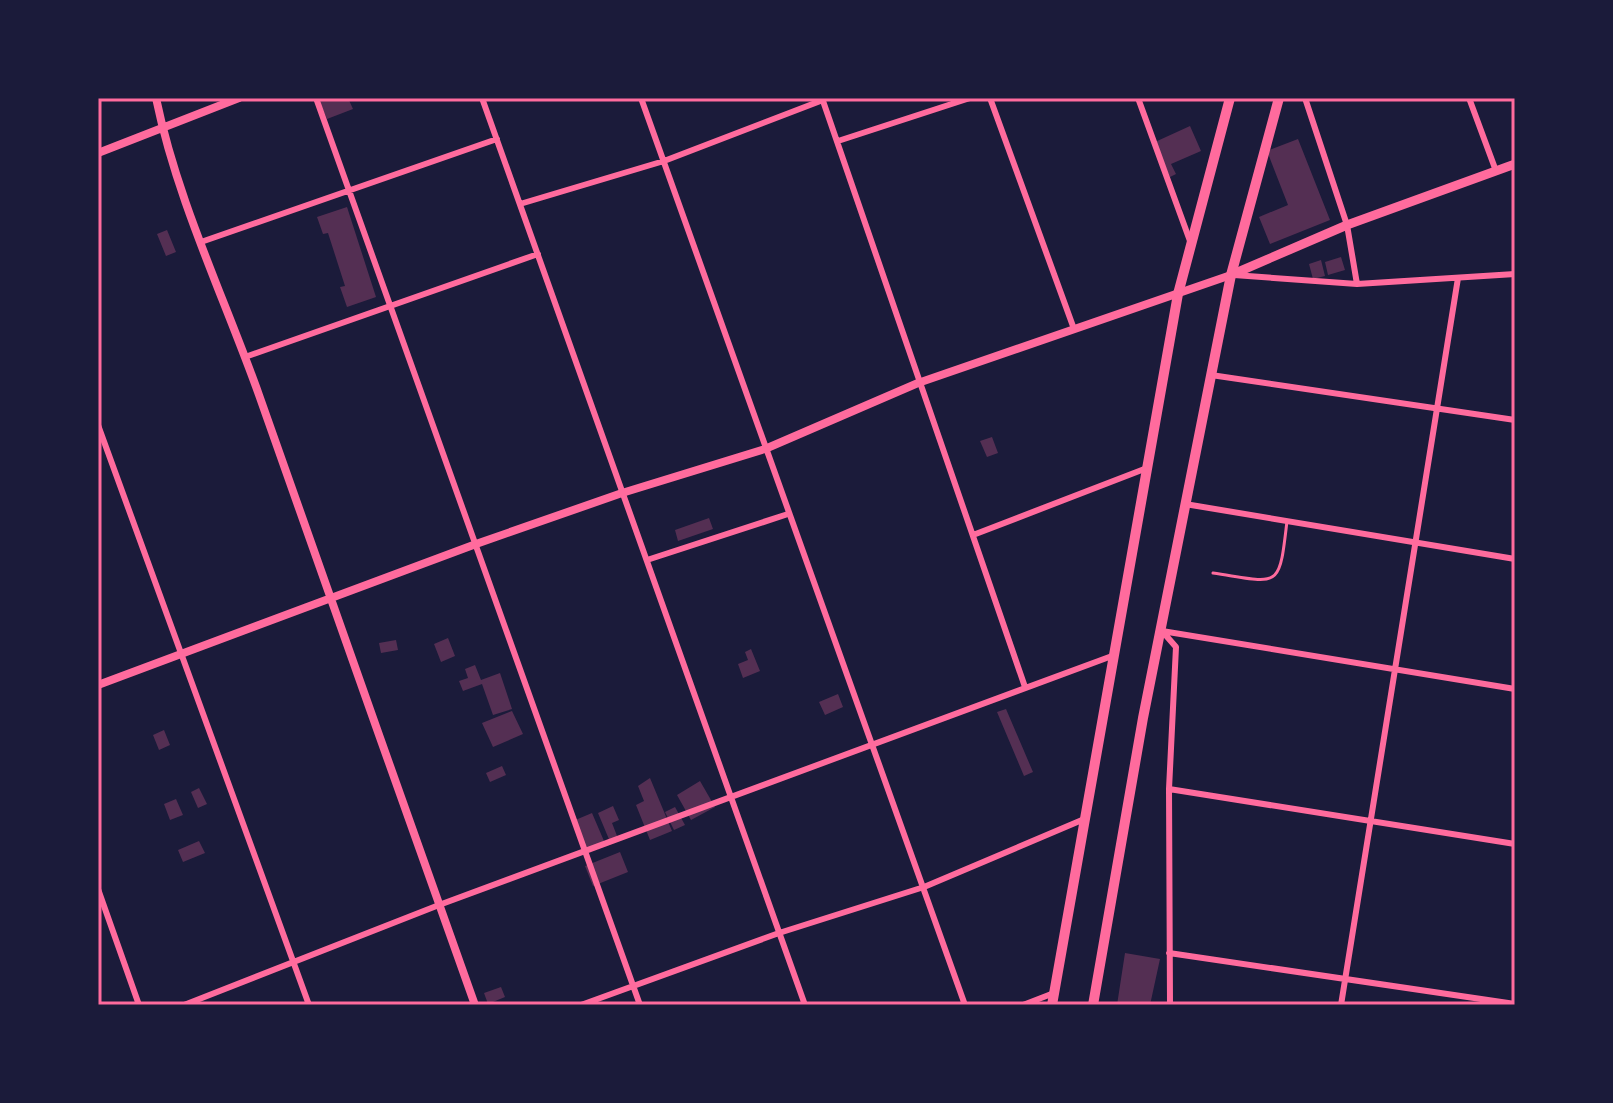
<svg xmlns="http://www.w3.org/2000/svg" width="1613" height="1103" viewBox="0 0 1613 1103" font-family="Signika,sans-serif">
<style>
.building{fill:#542f53}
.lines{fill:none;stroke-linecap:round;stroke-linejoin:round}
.service{stroke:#ff6b9d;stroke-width:3}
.minor{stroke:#ff6b9d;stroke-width:6}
.tertiary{stroke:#ff6b9d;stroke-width:8}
.secondary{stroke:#ff6b9d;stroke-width:9}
.primary{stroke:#ff6b9d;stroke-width:10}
.neatline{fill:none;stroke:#ff6b9d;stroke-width:3}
</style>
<rect width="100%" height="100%" fill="#1b1b3a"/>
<path class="building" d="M318 98H348L353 109 327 119Z
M1190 126 1201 151 1171 164 1176 174 1170 177 1155 142Z
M1298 139 1330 220 1270 244 1259 217 1288 205 1267 151Z
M347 207 376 297 347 307 340 287 345 286 328 233 323 234 317 217Z
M167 230 176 252 166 256 157 234Z
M1341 257 1345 270 1328 275 1325 262Z
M1321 260 1325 276 1313 279 1309 264Z
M992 437 998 453 987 457 980 441Z
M709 518 713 529 678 541 675 530Z
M448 638 455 656 441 662 434 644Z
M396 640 398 650 381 653 379 643Z
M751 649 760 671 743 678 738 664 748 660 745 652Z
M475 665 481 680 500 673 512 709 493 715 482 684 463 691 459 681 468 678 465 669Z
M838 694 843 707 825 715 819 702Z
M1006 709 1033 772 1024 776 997 712Z
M512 711 523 734 493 747 482 723Z
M164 730 170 745 159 750 153 735Z
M502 766 506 775 490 782 486 773Z
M650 778 672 831 650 840 636 805 644 801 638 786Z
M700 781 715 807 691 820 677 795Z
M199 788 207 804 198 808 191 792Z
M176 799 183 815 170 820 164 804Z
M613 806 619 820 612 823 619 841 611 844 598 813Z
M675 807 685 825 674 830 665 812Z
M592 813 604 841 586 849 573 821Z
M199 841 205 853 183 862 178 850Z
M620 852 628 872 593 886 585 866Z
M1125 953 1160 959 1150 1005H1117Z
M501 987 505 997 488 1004 484 993Z"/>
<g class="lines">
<path class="service" d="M1213 573C1280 583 1279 591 1287 521"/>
<path class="minor" d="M316 98 640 1005
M482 98 805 1005
M641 98 965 1005
M822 98 1025 687
M990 98 1074 329
M1138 98 1190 241
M1305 98 1347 225 1357 284
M1469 98 1496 171
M838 141 970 98
M520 204 664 161 823 100
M201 242 497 139
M1234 275 1357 284 1515 274
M245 357 538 254
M1211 375 1515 420
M98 425 309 1005
M1185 504 1515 559
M973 535 1147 468
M647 560 788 514
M1162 631 1176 647 1169 789 1170 1005
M1162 631 1515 689
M1169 789 1515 844
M98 889 139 1005
M1169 953 1515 1004
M184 1005 439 905 1112 656
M581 1005 779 933 924 887 1082 820
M1023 1005 1054 993
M1341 1005 1458 278"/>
<path class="tertiary" d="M156 98C177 200 224 297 259 395 330 598 403 802 475 1005
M98 153 239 98
M98 685 476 544 622 493 765 449 918 383 1231 275"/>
<path class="secondary" d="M1231 275 1347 225 1515 164"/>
<path class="primary" d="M1052 1005 1178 294 1230 98
M1093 1005 1143 718 1231 275 1279 98"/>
</g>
<rect width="1613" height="1103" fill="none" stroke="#1b1b3a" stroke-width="200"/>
<rect x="100" y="100" width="1413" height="903" class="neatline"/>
</svg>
